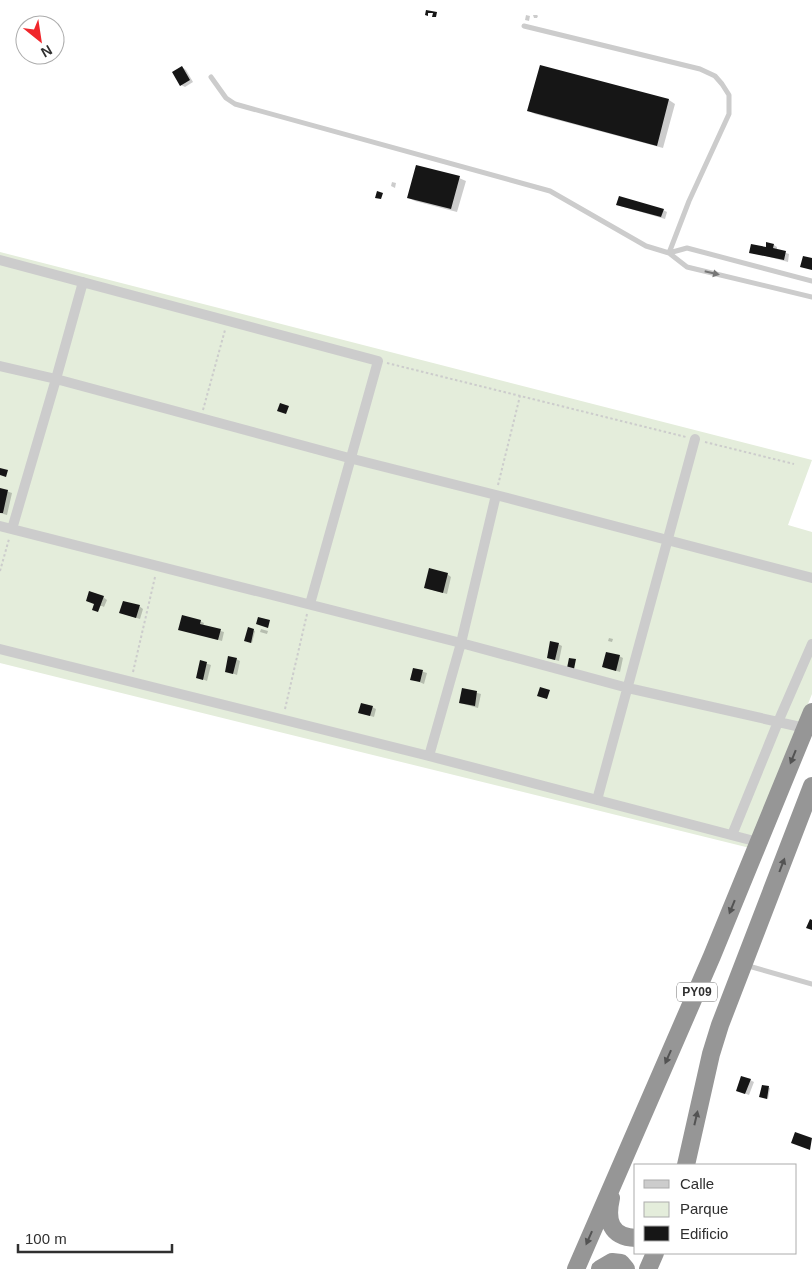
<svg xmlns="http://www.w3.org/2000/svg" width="812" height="1269" viewBox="0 0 812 1269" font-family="Helvetica,sans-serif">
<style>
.green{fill:#e4eddb}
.shadow{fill:#0003}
.building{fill:#161616}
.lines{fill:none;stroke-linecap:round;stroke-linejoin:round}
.path{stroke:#ccc;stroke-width:2;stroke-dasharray:2.5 2.5;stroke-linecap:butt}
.lane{stroke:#ccc;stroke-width:5}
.street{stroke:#ccc;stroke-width:10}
.highway{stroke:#969696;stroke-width:18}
.oneway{fill:#767676}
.oneway2{fill:#535353}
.labels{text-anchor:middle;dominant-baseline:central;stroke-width:5;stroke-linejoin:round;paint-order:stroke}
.shield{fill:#fff;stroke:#6d6d6d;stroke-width:1}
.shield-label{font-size:12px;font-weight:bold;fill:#2f2f2f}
</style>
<rect width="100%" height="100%" fill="#fff"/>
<path class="green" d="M0 252 812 460 788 525 812 532V694L750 848 0 663Z"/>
<path class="shadow" d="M526 15 530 16 529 21 525 20Z
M533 15H537L538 16 537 18H534Z
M541 66 669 100 675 104 663 148 535 114 529 111Z
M182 67 186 70 193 82 185 87 181 85Z
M459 178 466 181 457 212 415 201 409 198Z
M392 182 396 183 395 188 391 186Z
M617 205 663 210 667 212 665 219Z
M774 245 777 247V250L789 254 788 262 751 252Z
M0 489 12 493 7 515 0 513Z
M447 574 451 577 447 594 429 589Z
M103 597 107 600 104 607 102 606 100 612 102 606H99Z
M139 606 143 609 140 619 121 613Z
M200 621 204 623 203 626 224 632 222 641 180 629Z
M249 629 255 631 252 643 247 641Z
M261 629 268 631 267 634 260 632Z
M609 638 613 639 612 642 608 641Z
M558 644 562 646 559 661 548 658Z
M619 656 623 658 620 672 604 667Z
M236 659 240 661 237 675 226 671Z
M201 662 211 665 207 681 202 679Z
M414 669 427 673 424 684 412 679Z
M463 689 481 694 478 708 460 703Z
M372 707 376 709 374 717 360 713Z
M750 1080 754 1082 749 1095 741 1092Z
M763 1086 770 1088 768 1099 762 1097Z"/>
<path class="building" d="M426 10 437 12 436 17H432L433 13H428V16L425 15Z
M540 65 669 99 657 146 527 111Z
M182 66 190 80 180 86 172 72Z
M416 165 460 176 451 209 407 198Z
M377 191 383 193 381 199 375 198Z
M619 196 664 209 661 217 616 205Z
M766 242 774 244 773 248 786 251 784 260 749 253 751 244 766 247Z
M803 256 812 258V270L800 267Z
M280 403 289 406 286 414 277 411Z
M0 468 8 470 6 477 0 475Z
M0 488 8 490 3 513H0Z
M429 568 448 573 443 593 424 588Z
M89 591 104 596 98 612 92 610 94 604 86 601Z
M123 601 140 605 136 618 119 613Z
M182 615 201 620 200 624 221 629 218 640 178 630Z
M258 617 270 620 268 628 256 624Z
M248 627 254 629 251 643 244 641Z
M550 641 559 643 555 660 547 658Z
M606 652 620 655 616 671 602 667Z
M228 656 237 658 233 674 225 672Z
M569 658 576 659 574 669 567 668Z
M200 660 207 662 203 680 196 678Z
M413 668 423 670 420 682 410 680Z
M540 687 550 690 547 699 537 696Z
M462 688 477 691 475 706 459 703Z
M361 703 373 706 370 716 358 713Z
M810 919 812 920V930L806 928Z
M741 1076 751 1079 745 1094 736 1091Z
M762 1085 769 1086 767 1099 759 1097Z
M795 1132 812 1138 810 1150 791 1143Z"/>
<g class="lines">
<path class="path" d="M387 363 686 437
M203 410 225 330
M705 442 794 464
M498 485 520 396
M0 571 9 539
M133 672 155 577
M285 709 307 614"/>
<path class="lane" d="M524 26 700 69 715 76 722 84 729 95V114L689 201 669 253
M211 77 226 98 235 104 550 191 646 246 669 253 687 267 812 297
M669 253 687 248 812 281
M745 965 812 984"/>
<path class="street" d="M0 260 378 361 310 604
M0 366 56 379 349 458 496 495 812 578
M0 526 461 643 628 688 805 728
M12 529 56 379 83 282
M0 649 429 756 758 842
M429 756 461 643 496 495
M597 800 695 439
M732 835 778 722 812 644"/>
<path class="highway" d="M686 1165 711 1054 720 1025 812 786
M611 1198C606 1220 610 1237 636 1238
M576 1269 712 956 812 712
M600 1269 612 1262 621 1263 626 1269
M648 1269 655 1253"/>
</g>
<defs><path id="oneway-solid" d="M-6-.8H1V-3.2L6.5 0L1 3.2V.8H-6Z" transform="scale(1.25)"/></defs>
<use class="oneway" href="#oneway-solid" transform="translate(712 273) rotate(13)"/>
<g class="oneway2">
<use href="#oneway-solid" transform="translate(793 757) rotate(112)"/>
<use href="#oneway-solid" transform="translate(782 865) rotate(-69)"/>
<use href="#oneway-solid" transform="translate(732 907) rotate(112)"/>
<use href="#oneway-solid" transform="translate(668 1057) rotate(114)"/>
<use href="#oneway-solid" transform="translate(696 1118) rotate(-77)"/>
<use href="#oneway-solid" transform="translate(589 1238) rotate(114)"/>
</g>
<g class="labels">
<rect class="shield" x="677" y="982.5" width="40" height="19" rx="4"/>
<g class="shield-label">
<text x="697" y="992">PY09</text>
</g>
</g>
<rect x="634" y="1164" width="162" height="90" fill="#ffffff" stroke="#acacac"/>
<rect x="644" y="1180" width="25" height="8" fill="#cccccc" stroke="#acacac"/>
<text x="680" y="1189" font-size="15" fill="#2f2f2f">Calle</text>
<rect x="644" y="1202" width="25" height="15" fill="#e4eddb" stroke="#acacac"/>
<text x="680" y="1214" font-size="15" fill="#2f2f2f">Parque</text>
<rect x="644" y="1226" width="25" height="15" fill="#161616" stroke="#acacac"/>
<text x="680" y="1239" font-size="15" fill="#2f2f2f">Edificio</text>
<g transform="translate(40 40) rotate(150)"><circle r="24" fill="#ffffff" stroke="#acacac"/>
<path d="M0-4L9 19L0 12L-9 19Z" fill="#f0262b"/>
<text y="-8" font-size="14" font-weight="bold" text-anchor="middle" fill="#2f2f2f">N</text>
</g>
<path d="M18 1244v8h154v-8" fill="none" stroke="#2f2f2f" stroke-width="2.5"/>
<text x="25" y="1244" font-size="15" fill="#2f2f2f" stroke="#ffffff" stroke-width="4" paint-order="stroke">100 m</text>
</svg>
